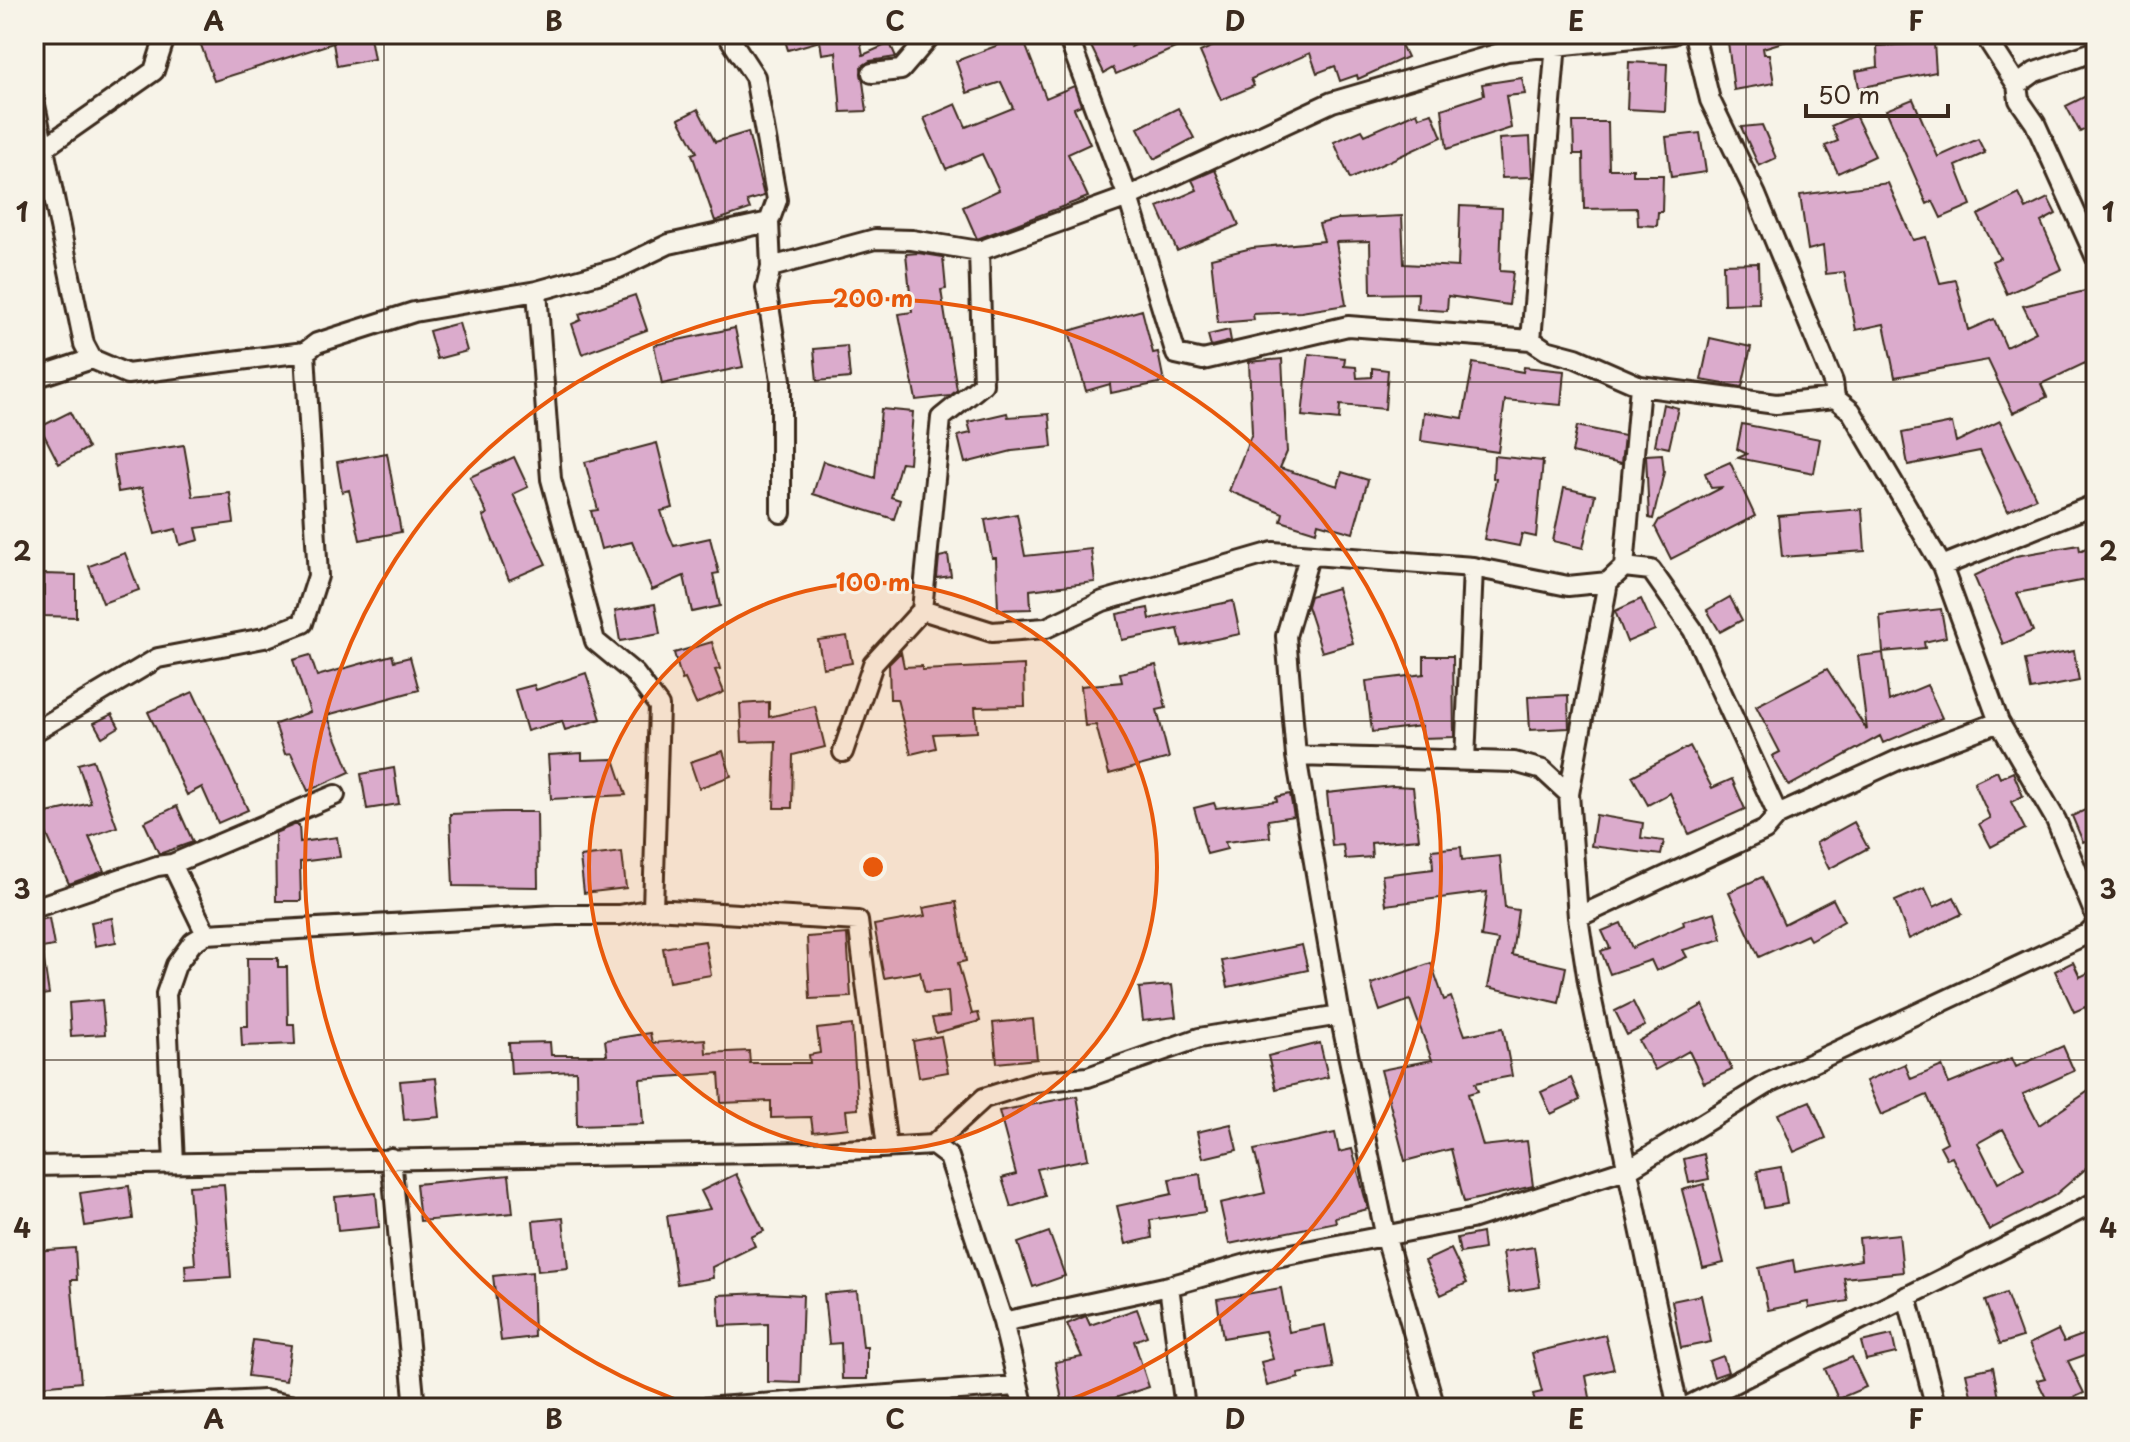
<svg xmlns="http://www.w3.org/2000/svg" width="2130" height="1442" viewBox="0 0 2130 1442" font-family="'Playpen Sans',sans-serif">
<style>
.building{fill:#dbabcc;stroke:#3b2a1e;stroke-width:2;fill-rule:evenodd}
.lines{fill:none;stroke-linecap:round;stroke-linejoin:round}
.minor-casing{stroke:#3b2a1e;stroke-width:24}
.minor{stroke:#f7f3e8;stroke-width:18}
.grid{fill:none;stroke:#3b2a1e;stroke-width:2;stroke-opacity:0.55}
.ring{fill:none;stroke:#e8590c;stroke-width:4}
.centre{fill:#e8590c;stroke:#f7f3e8;stroke-width:4}
.ring-label{font-size:24px;text-anchor:middle;font-weight:bold;fill:#e8590c;stroke:#f7f3e8;stroke-width:6;stroke-linejoin:round;paint-order:stroke}
.neatline{fill:none;stroke:#3b2a1e;stroke-width:3}
.grid-label{font-size:26px;text-anchor:middle;font-weight:bold;fill:#3b2a1e}
</style>
<rect width="100%" height="100%" fill="#f7f3e8"/>
<filter id="ink" filterUnits="userSpaceOnUse"><feTurbulence type="fractalNoise" baseFrequency=".0125" numOctaves="2"/><feDisplacementMap in="SourceGraphic" scale="16" xChannelSelector="R" yChannelSelector="G"/><feConvolveMatrix kernelMatrix="1 2 1 2 8 2 1 2 1" color-interpolation-filters="sRGB"/></filter>
<g filter="url(#ink)">
<path class="building" d="M197 34H352L350 41 370 37 374 59 337 66 333 43 214 81Z
M783 34H859L863 55 890 43 896 57 870 61 861 67 867 111 841 112 836 52 822 54 820 41 788 50Z
M1085 34H1125L1131 47 1159 34H1207L1116 74 1113 68 1104 73Z
M1259 34H1396L1407 57 1358 79 1357 75 1340 81 1335 66 1317 73 1310 53 1251 79 1254 86 1221 100 1200 52 1233 37 1236 44Z
M1727 34H1795L1796 38 1763 48 1764 54H1769L1774 83 1734 90Z
M1022 36 1046 98 1074 86 1081 105 1074 108 1090 144 1068 154 1088 197 977 239 963 207 999 190 982 154 946 169 924 118 956 104 966 127 1013 108 1001 82 967 93 956 61Z
M1934 43 1936 72 1859 88 1856 71 1878 67 1877 46Z
M1629 62 1667 64 1665 111 1627 109Z
M1522 78 1525 94 1506 96 1511 128 1447 149 1442 109 1484 95 1482 84Z
M2096 91V124L2080 132 2066 106Z
M1913 99 1938 157 1978 139 1985 153 1956 166 1971 205 1941 218 1933 201 1927 204 1886 110Z
M1178 108 1194 138 1154 159 1138 128Z
M698 109 715 142 748 132 764 196 747 201 750 209 715 221 692 154 697 152 679 119Z
M1417 112 1419 117 1432 113 1442 137 1350 179 1334 142 1362 130 1365 135Z
M1855 115 1875 156 1838 173 1825 146 1838 141 1831 126Z
M1573 122H1608L1609 169H1633V175H1663L1662 212H1658L1657 226 1638 225 1637 208 1584 209 1583 154H1574Z
M1762 125 1776 158 1759 166 1741 127Z
M1700 133 1706 172 1671 177 1666 137Z
M1530 137 1532 177 1502 178 1499 139Z
M1215 170 1239 225 1177 251 1158 207 1197 190 1192 180Z
M1888 183 1913 240 1926 237 1940 283 1956 280 1968 330 1994 319 2006 347 2036 332 2023 306 2093 289 2096 358 2041 384 2047 397 2013 413 1988 360 1895 377 1884 324 1856 330 1844 272 1826 274 1823 246 1808 250 1800 195Z
M2019 194 2026 209 2048 198 2056 214 2041 222 2062 269 2007 294 1992 261 2000 258 1978 215Z
M1460 206 1502 208 1500 271 1513 272 1509 305 1448 296 1447 311 1417 309 1418 293 1371 294 1370 241 1336 242 1346 305 1301 312 1253 314 1254 320 1218 323 1211 258 1252 248 1324 241 1319 224 1338 219 1402 216 1404 264 1458 267Z
M918 253 943 257 946 289 941 290 957 390 950 396 916 400 899 314 912 312 906 254Z
M1758 263 1759 303 1724 304 1723 264Z
M635 295 647 330 582 354 572 324 581 320 579 314Z
M1142 310 1153 353 1158 352 1164 382 1111 393 1110 384 1086 391 1069 331Z
M459 323 467 351 437 359 429 331Z
M735 328 743 367 662 384 654 345Z
M1229 330 1231 341 1211 346 1208 335Z
M1710 338 1751 347 1742 387 1701 380Z
M847 346 850 378 817 381 814 349Z
M1309 354 1345 358 1344 366 1356 367 1357 378 1372 377V368L1388 370 1385 409 1340 405 1339 420 1302 416Z
M1282 359 1287 452 1280 468 1338 486 1342 472 1368 480 1353 533 1318 523 1316 532 1281 521 1283 513 1229 491 1252 433 1249 362Z
M1473 363 1523 372 1524 367 1564 371 1561 405 1505 400 1498 452 1421 441 1424 412 1463 418Z
M1663 404 1678 408 1669 448 1655 445Z
M881 409 913 412 909 463 901 462 891 497 900 500 894 519 813 494 823 461 875 478Z
M70 412 88 448 59 464 40 427Z
M1007 413 1008 417 1049 414 1052 447 1012 451 965 463 958 436 971 433 968 422Z
M2000 421 2036 498 2008 511 1980 451 1908 465 1902 433 1952 423 1956 442Z
M1742 424 1820 439 1814 473 1738 458 1747 454 1737 449Z
M1577 426 1624 436 1621 464 1572 453Z
M657 443 673 508 661 511 668 532 674 546 710 538 719 573 713 574 720 606 692 612 684 576 652 590 632 542 601 549 591 511 598 510 585 462Z
M184 445 193 497 230 493 234 523 196 528 199 540 180 545 176 529 155 534 142 488 118 492 113 456Z
M387 453 401 532 360 540 349 490 342 492 337 462Z
M1662 454 1664 472 1653 519 1649 518 1646 455Z
M1494 456 1543 461 1536 537 1522 534 1519 546 1484 539 1496 479 1493 478Z
M514 457 528 487 513 494 546 564 509 580 483 516 487 514 470 477Z
M1730 462 1755 516 1671 559 1655 527 1659 520 1723 487 1711 488 1705 473Z
M1564 488 1595 495 1583 548 1553 541Z
M1862 509 1865 551 1782 557 1778 516Z
M1017 514 1025 556 1091 549 1095 582 1030 590 1031 609 998 610 996 558H992L985 520Z
M2096 543V578L2017 593 2033 631 2003 644 1974 576 2016 556 2079 545 2080 551Z
M125 553 139 590 103 603 89 566Z
M948 555 951 576 937 578 939 557Z
M44 574 76 575V617L44 616Z
M1337 588 1353 643 1322 652 1307 606 1310 596Z
M1730 597 1742 620 1720 632 1707 610Z
M1641 599 1655 630 1627 642 1615 611Z
M1233 601 1240 634 1182 646 1178 629 1122 640 1117 614 1148 608 1150 619Z
M655 604 660 634 620 641 615 611Z
M1941 609 1946 637 1924 642 1925 648 1883 652 1880 616Z
M847 636 852 663 823 668 818 640Z
M712 642 720 669 715 670 724 692 696 704 685 679 682 680 674 653Z
M2074 651 2079 681 2031 690 2025 660Z
M901 652 904 667 922 666V670L1024 665 1025 706 975 707 977 732 933 734 936 748 911 754 897 699H890L889 664Z
M1883 653 1889 701 1927 685 1942 718 1883 743 1880 736 1789 786 1772 756 1780 752 1756 706 1827 669 1867 730 1858 656Z
M310 655 317 676 392 655 394 661 410 657 419 690 327 715 350 772 308 791 291 753 285 754 275 724 310 712 293 660Z
M1424 656H1453L1454 737 1422 738V726L1372 732 1366 681 1424 674Z
M1156 665 1166 708 1157 710 1169 758 1109 774 1096 725 1085 726 1081 686 1122 682 1120 673Z
M586 673 601 719 565 730 562 721 527 731 515 690 534 685 536 690Z
M193 692 248 810 218 823 202 787 187 795 148 712Z
M1568 695 1569 728 1530 730 1528 697Z
M769 702V717L815 706 825 747 793 755 792 808H774L776 741 742 742 740 704Z
M112 714 119 727 102 737 94 723Z
M1690 746 1712 788 1732 779 1745 809 1689 834 1670 793 1648 805 1632 776Z
M723 751 731 776 699 788 690 762Z
M582 753V760L614 759 626 795 551 799 548 755Z
M93 760 117 827 89 837 104 871 69 884 38 815 91 803 78 764Z
M394 768 399 804 367 809 361 774Z
M1997 771 2000 778 2013 772 2023 796 2011 802 2025 829 1991 847 1979 824 1990 818 1974 782Z
M1393 786 1413 787 1419 839 1371 843 1372 857 1345 859 1343 845 1332 846 1327 793Z
M1290 794 1294 816 1268 820 1270 837 1225 842 1227 849 1207 854 1194 808 1214 803 1216 808 1277 801 1276 797Z
M2096 805V837L2083 842 2072 816Z
M177 806 193 842 159 854 144 822Z
M502 812H537L538 887 453 886 450 814Z
M1596 815 1643 823 1641 838 1664 841 1661 855 1591 846Z
M1854 822 1868 848 1829 869 1816 843Z
M294 825H299L300 842 337 837 340 857 300 862 301 901H276L275 833Z
M1461 847 1462 860 1500 856 1505 908 1518 910 1512 955 1566 967 1559 1003 1488 987 1498 940 1481 937 1487 892 1386 905 1382 875 1433 869 1432 850Z
M622 852 626 888 584 893 580 857Z
M1762 877 1784 924 1833 899 1844 921 1810 940 1807 935 1759 957 1729 892Z
M1925 888 1934 907 1954 897 1962 914 1909 939 1895 901Z
M956 902 966 961 958 963 972 1014 978 1013 980 1021 936 1033 932 1018 950 1016 948 991 925 993 920 972 884 978 874 925 925 916 923 908Z
M1715 912 1722 939 1683 950 1687 957 1656 971 1651 960 1610 974 1601 951 1610 948 1602 931 1621 923 1632 948 1684 925 1683 921Z
M49 918 54 946 42 948 49 994 34 996V921Z
M112 918 116 942 95 946 91 922Z
M847 934 851 997 810 999 807 937Z
M705 941 711 975 669 982 663 948Z
M1302 945 1308 970 1228 987 1222 961Z
M247 958H278V967H287L288 1024H294L295 1044 242 1046 241 1026H248Z
M2073 962 2080 977 2096 969V1025L2085 1007 2074 1012 2055 971Z
M1431 963 1444 1000 1451 997 1465 1035 1503 1028 1512 1076 1475 1083 1478 1091 1468 1094 1483 1146 1527 1141 1533 1186 1464 1202 1451 1149 1405 1161 1381 1070 1432 1060 1410 1000 1380 1011 1371 984Z
M1172 985 1176 1017 1143 1021 1139 988Z
M102 1000 105 1034 71 1036 69 1003Z
M1633 1002 1645 1026 1627 1035 1615 1011Z
M1703 1005 1732 1070 1704 1083 1689 1051 1655 1070 1639 1041Z
M1033 1019 1037 1059 997 1063 993 1023Z
M852 1025 858 1109 846 1110 848 1128 813 1132 811 1117 771 1118V1101L721 1103 719 1073 640 1079 643 1124 577 1126 576 1071 511 1074 509 1043 550 1042 551 1055H607L605 1040 650 1033 652 1043 705 1039 706 1053 749 1051 750 1063H810L809 1055 820 1053 817 1029Z
M941 1036 948 1072 919 1077 913 1041Z
M1320 1043 1328 1077 1276 1089 1268 1056Z
M2063 1046 2074 1071 2023 1094 2039 1125 2096 1086V1160L2054 1196 1989 1230 1952 1157 1947 1159 1940 1146 1947 1142 1927 1095 1881 1115 1866 1081 1905 1064 1911 1079 1942 1066 1949 1084 2012 1058 2016 1067ZM2003 1129 2024 1168 1998 1183 1978 1143Z
M436 1078 440 1117 404 1120 400 1081Z
M1571 1078 1580 1100 1551 1114 1541 1092Z
M1077 1096 1088 1159 1037 1169 1045 1196 1011 1207 1002 1178 1016 1174 999 1111Z
M1810 1101 1826 1138 1794 1152 1778 1114Z
M1231 1124 1237 1150 1203 1158 1197 1132Z
M1335 1133 1339 1152 1352 1149 1368 1209 1335 1217 1336 1222 1229 1244 1220 1203 1265 1193 1254 1150Z
M1704 1154 1709 1179 1689 1183 1684 1159Z
M1781 1167 1787 1204 1764 1208 1757 1171Z
M736 1174 764 1231 751 1237 755 1246 712 1267 713 1278 677 1284 667 1216 710 1209 701 1191Z
M1200 1174 1205 1212 1150 1220 1152 1238 1126 1244 1117 1206 1172 1194 1169 1179Z
M509 1175 513 1213 420 1221 416 1184Z
M224 1184 231 1277 186 1280 185 1265 195 1264 189 1186Z
M1704 1184 1724 1263 1703 1268 1682 1190Z
M129 1186 133 1219 85 1226 80 1193Z
M376 1193 379 1227 338 1231 335 1197Z
M563 1218 568 1268 538 1271 533 1221Z
M1049 1232 1065 1276 1033 1287 1018 1243Z
M1482 1233 1484 1249 1460 1253 1457 1238Z
M1899 1234 1903 1272 1844 1278 1848 1301 1809 1308 1808 1302 1768 1310 1759 1268 1793 1260 1795 1272 1861 1260 1859 1238Z
M1534 1247 1540 1287 1509 1292 1503 1252Z
M75 1248 77 1280H71L81 1382 40 1386 34 1320V1251Z
M1451 1249 1467 1283 1441 1295 1425 1261Z
M532 1272 534 1337 501 1341 493 1276Z
M1281 1288 1289 1332 1325 1325 1333 1368 1298 1374 1299 1378 1267 1386 1261 1362 1273 1359 1265 1331 1223 1338 1217 1299Z
M857 1291 863 1347H867V1379H842L841 1343 829 1344 824 1294Z
M764 1293 803 1295 800 1383 768 1382V1324L720 1326 718 1295Z
M2006 1293 2022 1337 2000 1344 1985 1301Z
M1701 1295 1711 1342 1681 1348 1672 1301Z
M1137 1309 1147 1336 1134 1341 1149 1387 1115 1398 1063 1406 1055 1362 1082 1357 1067 1324 1086 1316 1090 1325Z
M2058 1330 2064 1342 2096 1330V1351L2068 1361 2084 1393 2051 1408 2037 1380 2045 1378 2029 1344Z
M1605 1335 1614 1369 1586 1376 1592 1408H1536L1533 1394 1542 1392 1532 1353Z
M1892 1335 1896 1353 1866 1360 1861 1342Z
M253 1340 291 1345 286 1381 248 1376Z
M1723 1356 1728 1372 1714 1377 1709 1361Z
M1852 1357 1866 1387 1838 1399 1825 1369Z
M1993 1367 1999 1398 1973 1404 1966 1373Z"/>
<g class="lines">
<g class="minor-casing">
<path id="minor" d="M727 34 755 77 777 200 769 222 771 267 766 288 781 380V513
M1067 34 1128 197 1176 354 1203 360 1348 326 1531 340 1546 350 1576 358 1640 386 1776 404 1835 398
M1694 34 1710 100 1756 195 1833 382 1835 398 1851 411 1942 566 1999 722 2056 820 2096 917
M1984 34 2017 85 2019 100 2035 123 2096 258
M872 73 901 70 932 34
M2017 85 2035 72 2096 51
M34 100 84 344 92 359 127 374 305 352 317 343 414 312 537 291 619 268 669 244 769 222
M44 148 154 71 166 34
M979 251 983 384 941 418 922 610 992 632 1046 628 1103 601 1273 552 1473 567 1568 586 1608 582
M771 267 875 239 912 240 979 251 1128 197 1332 102 1507 51 1673 34
M1531 340 1556 43
M34 378 92 359
M1640 386 1624 567 1608 582 1569 794 1578 917 1588 982 1678 1408
M1309 557 1286 636 1296 756 1340 1015 1386 1238 1435 1408
M1942 566 2096 504
M1624 567 1651 570 1693 630 1778 815
M34 732 158 658 264 638 303 623 318 576 305 352
M843 752 873 664 922 610
M1296 756 1514 762 1543 770 1569 794
M1465 761 1473 567
M172 864 335 795
M34 908 157 866 172 864 206 934
M653 909 858 921 887 1147
M1578 917 1765 830 1778 815 1898 760 1999 722
M933 1145 984 1098 1035 1082 1088 1077 1199 1038 1340 1015
M391 1158 415 1408
M174 1163 166 994 176 965 193 942 206 934 557 915H619L653 909 659 706 635 674 595 641 551 479 537 291
M34 1166 810 1152 933 1145 949 1157 1003 1322 1024 1408
M1169 1286 1185 1408
M1907 1296 1936 1408
M1003 1322 1169 1286 1261 1260 1471 1219 1632 1167 1769 1083 2087 934 2096 925
M102 1408 264 1400 304 1408
M703 1408 1017 1386
M1684 1408 2096 1202"/>
</g>
<use href="#minor" class="minor"/>
</g>
</g>
<path class="grid" d="M384 34V1408M725 34V1408M1065 34V1408M1405 34V1408M1746 34V1408M34 382H2096M34 721H2096M34 1060H2096"/>
<circle cx="873" cy="867" r="284" fill="#e8590c" fill-opacity=".12"/>
<g class="ring">
<circle cx="873" cy="867" r="284"/>
<path d="M697 1407A568 568 0 1 1 1049 1407"/>
</g>
<circle cx="873" cy="867" r="12" class="centre"/>
<g class="ring-label">
<text x="873" y="307">200 m</text>
<text x="873" y="591">100 m</text>
</g>
<rect width="2130" height="1442" fill="none" stroke="#f7f3e8" stroke-width="88"/>
<path d="M1806 104v12h142v-12" fill="none" stroke="#3b2a1e" stroke-width="4"/>
<text x="1818" y="104" font-size="24" fill="#3b2a1e" stroke="#f7f3e8" stroke-width="6" paint-order="stroke">50 m</text>
<rect x="44" y="44" width="2042" height="1354" class="neatline"/>
<g class="grid-label">
<text x="214" y="31">A</text>
<text x="554" y="31">B</text>
<text x="895" y="31">C</text>
<text x="1235" y="31">D</text>
<text x="1576" y="31">E</text>
<text x="1916" y="31">F</text>
<text x="22" y="222">1</text>
<text x="2108" y="222">1</text>
<text x="22" y="561">2</text>
<text x="2108" y="561">2</text>
<text x="22" y="899">3</text>
<text x="2108" y="899">3</text>
<text x="22" y="1238">4</text>
<text x="2108" y="1238">4</text>
<text x="214" y="1429">A</text>
<text x="554" y="1429">B</text>
<text x="895" y="1429">C</text>
<text x="1235" y="1429">D</text>
<text x="1576" y="1429">E</text>
<text x="1916" y="1429">F</text>
</g>
</svg>
